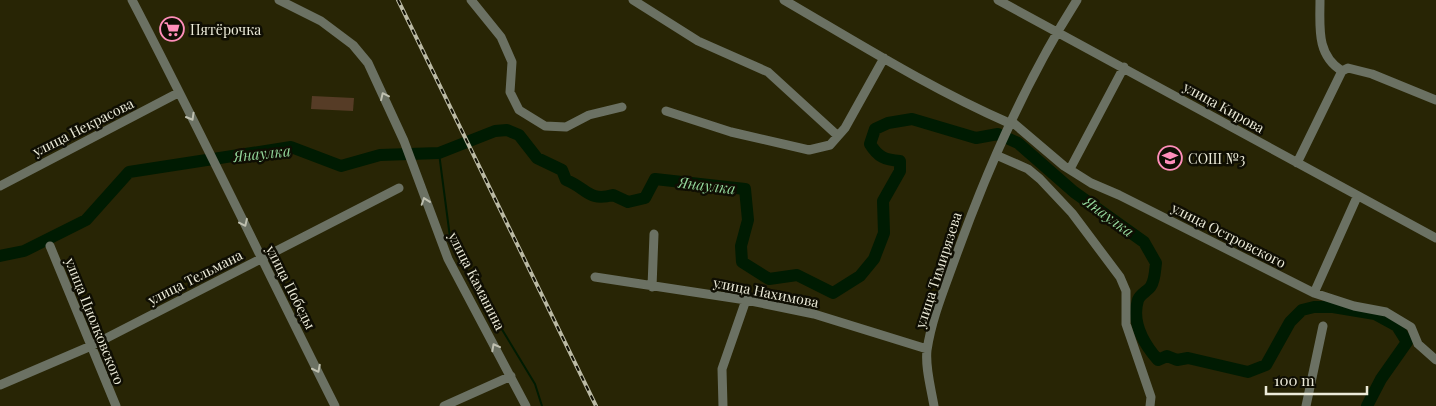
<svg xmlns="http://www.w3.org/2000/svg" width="1436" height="406" viewBox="0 0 1436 406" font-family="'Playfair Display',serif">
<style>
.green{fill:#563c26}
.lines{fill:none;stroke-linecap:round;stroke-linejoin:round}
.stream{stroke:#001b02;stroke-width:2}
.river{stroke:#001b02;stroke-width:12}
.minor{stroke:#6b7163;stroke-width:9}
.rail-casing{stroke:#bbbaa4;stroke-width:4}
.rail{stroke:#0f0e03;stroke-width:2;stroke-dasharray:5.5;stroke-linecap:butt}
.oneway{stroke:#bfc0b0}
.labels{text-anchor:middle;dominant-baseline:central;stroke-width:5;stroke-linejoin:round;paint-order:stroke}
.poi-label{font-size:14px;fill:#ecebd9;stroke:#0f0e03;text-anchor:start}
.street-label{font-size:14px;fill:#ecebd9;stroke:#0f0e03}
.water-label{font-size:15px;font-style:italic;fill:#94d89c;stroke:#0f0e03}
</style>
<rect width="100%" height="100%" fill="#282505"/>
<path class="green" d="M312 96 354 98 353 111 311 109Z"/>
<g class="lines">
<path class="stream" d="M439 153 451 245 535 384 542 406"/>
<path class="river" d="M0 256 24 251 86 220 129 172 291 147 341 166 380 155 439 153 495 131 507 130 519 135 537 158 562 170 566 180C587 188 588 202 613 195L628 202 645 198 655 179 745 189 748 220 741 246 742 262 769 279 797 275 833 293 860 276 874 259 884 233 883 201 900 171V161C885 160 878 157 870 144L875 129 888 123 912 119 976 138 998 134 1018 143 1074 192 1144 242 1156 263C1155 270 1155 280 1151 286 1148 291 1140 294 1138 300 1131 323 1144 344 1158 360L1167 356 1177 360 1188 358 1248 372 1266 365 1290 322 1302 310 1314 307H1333L1375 314 1397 326 1407 342 1381 379 1367 406"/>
<path class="minor" d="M132 0C202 134 267 271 335 406
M279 0 321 21 353 45 368 63 404 141 448 259 526 406
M471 0 501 37 512 62 510 92 519 110 545 126 566 127 589 115 622 107
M633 0 698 41 768 72 838 136
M784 0C858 43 931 89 1009 123
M998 0 1436 238
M1320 0C1320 27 1316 55 1342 71
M666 111 731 132 809 150 830 145 845 128 884 58
M1011 121 1064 166 1091 183 1119 195 1314 293 1354 306 1386 312 1411 327 1418 344 1436 360
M996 155 1028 169 1040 179 1072 213 1120 277 1126 291V324L1151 397 1150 406
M1297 163 1342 71 1348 68 1372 74 1436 100
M1070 169 1124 67
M0 186 178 93
M50 246 116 406
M595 277 746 300 814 314 927 349
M652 287 654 234
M1314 293 1357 197
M0 385 91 346 399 188
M444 406 511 376
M723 406 722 369 746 300
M934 406C931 388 925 367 927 350 932 317 945 287 956 256 988 167 1026 80 1077 0
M1306 406 1323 326"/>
<g class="rail-casing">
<path id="rail" d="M398 0 596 406"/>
</g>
<use href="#rail" class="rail"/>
</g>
<defs><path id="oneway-chevron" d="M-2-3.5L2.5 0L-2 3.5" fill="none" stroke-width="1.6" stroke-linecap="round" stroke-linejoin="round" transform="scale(1.25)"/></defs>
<g class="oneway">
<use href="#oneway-chevron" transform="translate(384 96) rotate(-115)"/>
<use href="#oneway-chevron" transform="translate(191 117) rotate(60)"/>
<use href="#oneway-chevron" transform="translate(425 201) rotate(-109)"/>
<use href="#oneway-chevron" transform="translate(244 223) rotate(65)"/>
<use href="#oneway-chevron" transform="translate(495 347) rotate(-118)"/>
<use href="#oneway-chevron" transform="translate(317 369) rotate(63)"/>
</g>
<defs>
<g id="supermarket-ring" transform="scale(1.25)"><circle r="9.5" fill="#0f0e03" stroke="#ff8eba" stroke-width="1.5"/><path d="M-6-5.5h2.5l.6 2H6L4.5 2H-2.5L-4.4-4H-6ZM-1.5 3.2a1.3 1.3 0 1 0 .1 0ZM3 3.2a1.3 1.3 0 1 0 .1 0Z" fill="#ff8eba"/></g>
<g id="school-ring" transform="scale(1.25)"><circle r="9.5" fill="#0f0e03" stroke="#ff8eba" stroke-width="1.5"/><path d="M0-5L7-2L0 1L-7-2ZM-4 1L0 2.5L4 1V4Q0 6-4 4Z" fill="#ff8eba"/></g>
</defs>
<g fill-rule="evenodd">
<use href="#supermarket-ring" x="172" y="29"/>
<use href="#school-ring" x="1170" y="158"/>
</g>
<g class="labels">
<g class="poi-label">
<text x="190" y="29">Пятёрочка</text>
<text x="1188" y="158">СОШ №3</text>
</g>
<g class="street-label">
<text transform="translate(1224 107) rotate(29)">улица Кирова</text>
<text transform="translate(83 127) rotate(-27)">улица Некрасова</text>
<text transform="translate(1229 235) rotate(27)">улица Островского</text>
<text transform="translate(938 270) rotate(-72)">улица Тимирязева</text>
<text transform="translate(195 277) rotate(-27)">улица Тельмана</text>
<text transform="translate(477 281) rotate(63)">улица Каманина</text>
<text transform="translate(291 287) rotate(63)">улица Победы</text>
<text transform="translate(766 292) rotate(11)">улица Нахимова</text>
<text transform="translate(95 321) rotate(68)">улица Циолковского</text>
</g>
<g class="water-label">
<text transform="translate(262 153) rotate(-6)">Янаулка</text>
<text transform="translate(707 185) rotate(7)">Янаулка</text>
<text transform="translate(1109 216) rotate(36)">Янаулка</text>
</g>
</g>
<path d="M1266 386v8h101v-8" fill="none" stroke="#ecebd9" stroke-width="2.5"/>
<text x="1274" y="386" font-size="15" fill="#ecebd9" stroke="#0f0e03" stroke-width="4" paint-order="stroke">100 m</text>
</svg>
